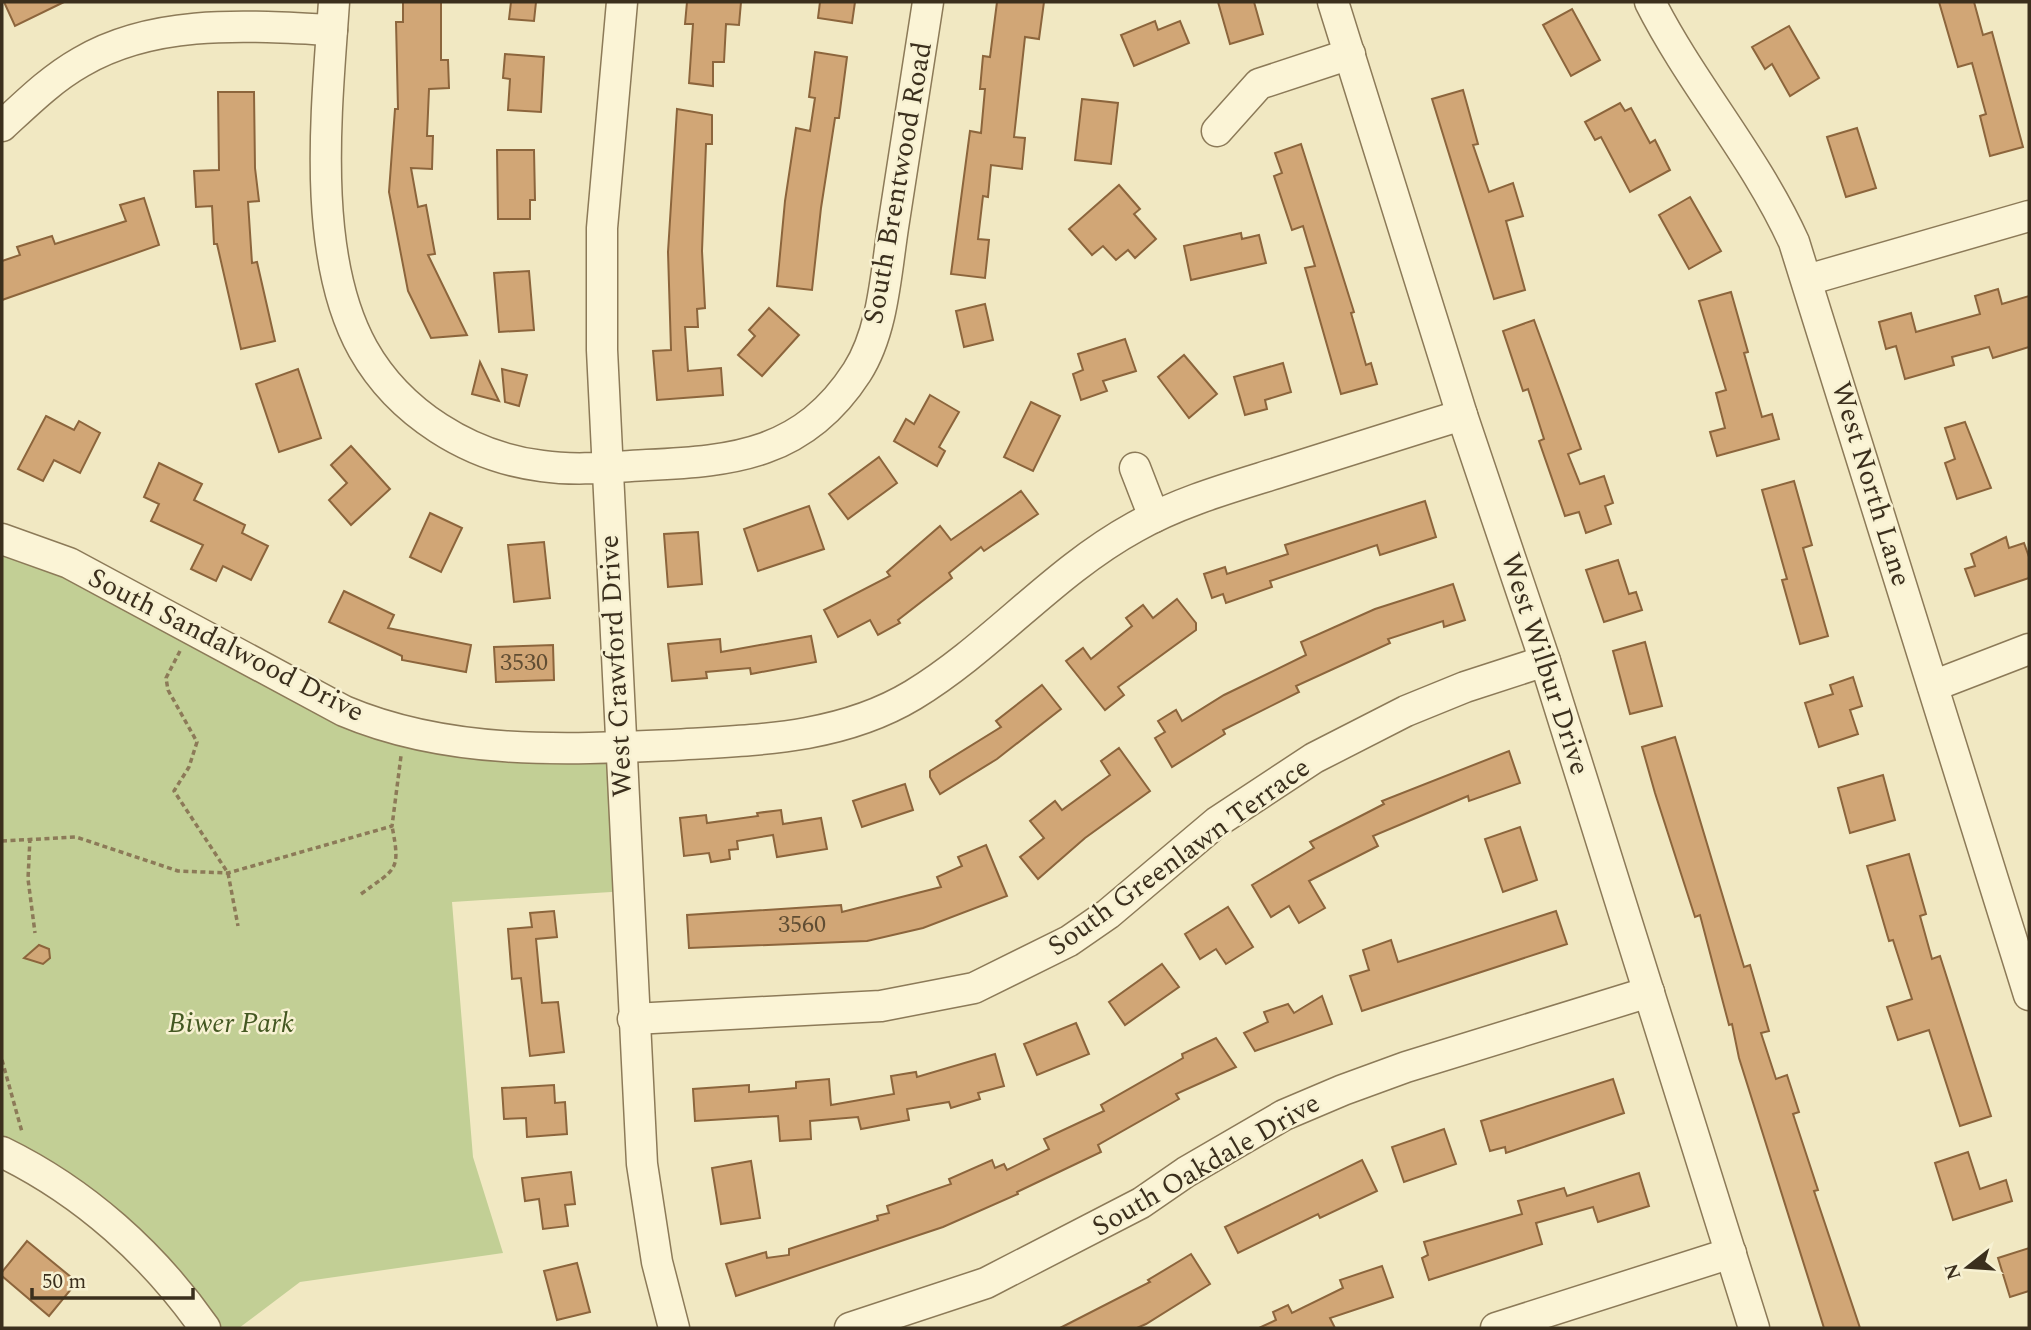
<svg xmlns="http://www.w3.org/2000/svg" width="2031" height="1330" font-family="Spectral,serif">
<style>
.green{fill:#c2cf95}
.building{fill:#d1a676;stroke:#8c653c;stroke-width:2}
.lines{fill:none;stroke-linecap:round;stroke-linejoin:round}
.minor-casing{stroke:#8c7a58;stroke-width:33}
.path{stroke:#8c7a58;stroke-width:3.5;stroke-dasharray:5 3.5;stroke-linecap:butt}
.minor{stroke:#fbf4d6;stroke-width:30}
.labels{text-anchor:middle;dominant-baseline:central;stroke-width:5;stroke-linejoin:round;paint-order:stroke}
.number-label{font-size:24px;fill:#604d33}
.street-label{font-size:28px;fill:#3b2f1d;stroke:#f7f1d2}
.park-label{font-size:28px;font-style:italic;fill:#445822;stroke:#f7f1d2}
</style>
<rect width="100%" height="100%" fill="#f1e8c2"/>
<path class="green" d="M2,540L366,720L620,747L627,891L452,902L473,1157L503,1253L300,1282L239,1328H205L180,1293L2,1152Z"/>
<g class="building">
<path d="M4,2H64L15,26Z"/>
<path d="M403,2H441V60H448L449,88L429,89L427,136H433L432,169L411,168L418,207L426,205L435,254L428,255L467,335L431,338L408,291L389,192L395,109H398L396,22H403Z"/>
<path d="M511,2H536L534,21L509,19Z"/>
<path d="M687,2H741L739,25L726,24L724,62H713V86L689,83L693,24H685Z"/>
<path d="M820,2H855L852,23L818,18Z"/>
<path d="M997,2H1044L1039,39L1025,37L1014,137L1025,138L1022,169L991,165L988,197L983,196L978,239L989,240L985,278L951,274L970,131L981,133L985,89H980L983,56L990,57Z"/>
<path d="M1218,2H1254L1263,34L1230,44Z"/>
<path d="M1939,2H1974L1983,35L1992,32L2023,147L1990,156L1980,116L1986,114L1972,63L1958,67Z"/>
<path d="M1572,9L1600,60L1571,76L1543,25Z"/>
<path d="M1155,21L1158,30L1180,21L1189,43L1134,66L1121,35Z"/>
<path d="M1789,26L1819,78L1790,96L1772,64L1765,69L1752,47Z"/>
<path d="M815,52L847,57L839,118H835L821,208L812,290L777,286L785,201L796,128L810,131L815,98L809,97Z"/>
<path d="M505,54L544,57L541,112L508,110L510,79L503,78Z"/>
<path d="M1463,90L1478,144L1473,145L1489,192L1513,183L1523,216L1506,221L1525,290L1494,299L1432,99Z"/>
<path d="M218,92H254L255,168L259,201L248,202L252,263L257,262L275,341L241,349L217,244H214L212,206L196,207L194,171L219,170Z"/>
<path d="M1082,99L1118,103L1111,164L1075,160Z"/>
<path d="M1620,103L1625,111L1631,108L1650,143L1655,140L1670,170L1630,192L1601,137L1595,140L1585,122Z"/>
<path d="M677,109L712,115V144H706L702,251L705,308L697,309L698,327H685L688,371L721,368L723,395L657,400L653,351L671,350L668,252Z"/>
<path d="M1857,128L1876,188L1846,197L1827,137Z"/>
<path d="M1301,144L1354,312L1351,313L1366,365L1371,363L1377,384L1341,394L1305,268L1315,266L1303,226L1292,230L1274,176L1282,173L1275,153Z"/>
<path d="M497,150H534L535,200H530V219H498Z"/>
<path d="M1119,185L1140,209L1134,214L1156,239L1135,258L1128,250L1116,260L1103,246L1092,255L1069,229Z"/>
<path d="M1690,197L1721,251L1689,269L1659,215Z"/>
<path d="M144,198L159,245L2,300V261L20,255L17,247L52,236L55,244L126,221L120,205Z"/>
<path d="M1241,233L1242,239L1259,235L1266,263L1191,280L1184,246Z"/>
<path d="M529,271L534,330L499,332L494,273Z"/>
<path d="M1998,289L2002,304L2029,296V347L1993,358L1989,347L1952,357L1954,365L1905,379L1896,346L1886,349L1879,322L1911,313L1916,332L1980,314L1975,296Z"/>
<path d="M1731,292L1748,352L1744,353L1762,417L1772,414L1779,439L1717,456L1710,432L1725,428L1716,393L1726,390L1699,301Z"/>
<path d="M985,304L993,340L964,347L956,311Z"/>
<path d="M769,308L799,335L762,376L738,355L755,336L749,330Z"/>
<path d="M1534,320L1581,449L1568,454L1580,484L1604,476L1613,503L1605,506L1611,524L1586,533L1579,512L1565,516L1539,441L1544,439L1528,389L1523,391L1503,331Z"/>
<path d="M1125,339L1136,371L1103,381L1107,391L1081,400L1073,374L1083,370L1078,354Z"/>
<path d="M1184,355L1217,394L1189,418L1158,377Z"/>
<path d="M480,362L499,401L472,394Z"/>
<path d="M1283,363L1291,392L1265,400L1267,409L1245,415L1234,377Z"/>
<path d="M298,369L321,438L279,452L256,384Z"/>
<path d="M502,369L527,375L519,406L505,402Z"/>
<path d="M930,395L959,412L939,447L945,451L937,466L894,441L906,419L914,424Z"/>
<path d="M1031,402L1060,416L1033,471L1004,457Z"/>
<path d="M46,416L74,430L79,421L100,433L80,473L54,460L43,481L18,469Z"/>
<path d="M1965,422L1991,488L1957,499L1945,463L1955,459L1945,428Z"/>
<path d="M351,446L390,489L351,525L329,500L347,483L331,465Z"/>
<path d="M879,457L897,483L848,519L829,494Z"/>
<path d="M159,463L202,484L194,500L245,525L242,533L268,546L251,580L223,566L216,581L191,569L203,545L151,521L159,504L144,497Z"/>
<path d="M1794,481L1812,545L1803,548L1828,636L1800,644L1782,580L1787,579L1762,490Z"/>
<path d="M1021,491L1038,514L984,551L981,547L949,573L952,578L898,620L900,623L878,635L870,620L838,637L824,610L890,576L887,572L940,526L951,540Z"/>
<path d="M1425,501L1436,537L1380,555L1377,545L1270,581L1272,587L1226,603L1223,594L1212,598L1204,574L1225,567L1227,574L1288,554L1285,545Z"/>
<path d="M809,506L824,549L758,571L744,529Z"/>
<path d="M430,513L462,528L441,572L410,557Z"/>
<path d="M698,532L702,584L668,587L664,534Z"/>
<path d="M2006,537L2009,548L2024,543L2029,557V578L1975,596L1965,569L1975,566L1971,554Z"/>
<path d="M544,542L550,598L514,602L508,545Z"/>
<path d="M1618,560L1629,594L1636,592L1642,610L1604,622L1586,570Z"/>
<path d="M1453,584L1465,620L1444,627L1443,621L1388,639L1390,643L1296,686L1299,692L1223,730L1225,734L1172,767L1155,738L1165,732L1158,721L1176,710L1182,721L1224,695L1306,655L1301,642L1375,609Z"/>
<path d="M344,591L394,615L388,628L471,645L466,672L402,660V656L329,622Z"/>
<path d="M1177,599L1196,623V630L1118,687L1124,695L1105,710L1066,661L1083,648L1091,659L1132,626L1126,618L1143,605L1153,618Z"/>
<path d="M811,636L816,662L751,674L750,668L706,672L707,678L672,681L668,644L720,639L721,652Z"/>
<path d="M1645,642L1662,706L1630,714L1613,651Z"/>
<path d="M553,645L554,680L496,682L494,647Z"/>
<path d="M1853,677L1862,706L1850,710L1858,734L1819,747L1805,703L1833,694L1830,685Z"/>
<path d="M1042,685L1061,709L997,759L940,794L930,777V771L1001,727L996,721Z"/>
<path d="M1675,737L1744,967L1750,965L1769,1031L1761,1033L1776,1079L1787,1075L1799,1112L1793,1114L1818,1190L1814,1191L1860,1328H1824L1739,1058L1732,1024L1729,1025L1700,915L1695,917L1655,793L1642,747Z"/>
<path d="M1119,748L1150,791L1085,838L1038,879L1020,857L1044,838L1030,821L1055,801L1062,810L1110,775L1101,761Z"/>
<path d="M1509,751L1520,783L1469,801L1468,796L1373,836L1378,846L1309,881L1325,908L1299,923L1289,906L1271,917L1252,885L1314,848L1310,842L1384,804L1382,801Z"/>
<path d="M1883,775L1895,820L1850,833L1838,788Z"/>
<path d="M905,784L913,810L862,827L853,801Z"/>
<path d="M781,810L783,824L821,818L827,849L777,857L773,835L737,841L738,849L729,850L730,859L711,862L709,853L684,856L680,818L706,815L707,823L758,816L757,813Z"/>
<path d="M1520,827L1537,880L1503,892L1485,839Z"/>
<path d="M986,845L1007,896L923,928L867,941L689,948L687,915L841,905L842,912L941,887L937,877L962,866L958,857Z"/>
<path d="M1909,854L1926,914L1920,916L1932,959L1940,956L1991,1116L1960,1126L1929,1030L1898,1040L1887,1007L1912,999L1893,940L1889,941L1867,866Z"/>
<path d="M1228,907L1253,947L1226,964L1216,949L1200,959L1185,934Z"/>
<path d="M554,911L557,937L536,939L542,1003L558,1002L564,1052L530,1056L521,978L512,979L508,929L532,927L530,913Z"/>
<path d="M1556,911L1567,944L1362,1011L1350,976L1369,970L1363,950L1391,940L1398,962Z"/>
<path d="M39,945L49,949L50,958L43,964L24,958Z"/>
<path d="M1162,964L1179,987L1125,1025L1109,1002Z"/>
<path d="M1322,996L1332,1024L1255,1051L1244,1033L1268,1022L1264,1012L1288,1004L1294,1013Z"/>
<path d="M1076,1023L1089,1054L1037,1075L1024,1044Z"/>
<path d="M1216,1038L1236,1067L1176,1094L1179,1099L1098,1145L1101,1152L1017,1192L1018,1194L943,1227L736,1296L726,1264L766,1252L767,1258L789,1255V1249L878,1220L877,1216L889,1213L887,1206L951,1184L949,1179L992,1160L995,1168L1004,1164L1007,1170L1049,1149L1044,1139L1104,1111L1101,1105L1183,1058L1182,1054Z"/>
<path d="M995,1054L1004,1086L978,1093L980,1099L951,1108L949,1102L907,1109L909,1120L861,1129L858,1117L810,1121L811,1139L780,1141L778,1116L695,1121L693,1089L749,1085V1092L796,1088V1082L829,1079L831,1105L894,1094L891,1076L916,1072L917,1077Z"/>
<path d="M1613,1079L1624,1113L1506,1153L1505,1147L1490,1151L1481,1121Z"/>
<path d="M554,1085L555,1103L565,1102L567,1134L527,1137L526,1118L504,1119L502,1088Z"/>
<path d="M1444,1129L1456,1164L1404,1182L1392,1147Z"/>
<path d="M1968,1152L1980,1189L2006,1180L2012,1201L1953,1220L1935,1163Z"/>
<path d="M1362,1160L1377,1191L1320,1218L1318,1214L1238,1253L1225,1227Z"/>
<path d="M751,1161L760,1218L721,1224L712,1168Z"/>
<path d="M571,1172L575,1204L565,1205L568,1226L543,1229L539,1199L525,1201L522,1178Z"/>
<path d="M1639,1173L1649,1206L1598,1222L1593,1207L1536,1223L1542,1244L1429,1280L1422,1258L1428,1255L1424,1242L1522,1214L1518,1201L1564,1188L1567,1196Z"/>
<path d="M27,1241L77,1282L49,1316L2,1276V1272Z"/>
<path d="M2029,1248V1291L2010,1297L1998,1258Z"/>
<path d="M1191,1254L1210,1284L1146,1324L1137,1328H1060L1150,1282L1148,1280Z"/>
<path d="M577,1263L590,1312L557,1320L544,1271Z"/>
<path d="M1382,1266L1393,1297L1330,1318L1335,1328H1259L1276,1320L1273,1312L1288,1305L1292,1313L1343,1288L1340,1280Z"/>
</g>
<g class="lines">
<defs>
<g id="minor">
<path d="M334,2C327,106 310,254 363,349C399,413 469,457 542,466C577,471 612,467 647,465C735,461 804,454 857,372C884,330 886,270 894,221C905,148 917,75 928,2"/>
<path d="M622,2L602,228V350L642,1164L657,1262L674,1328"/>
<path d="M1333,2L1462,415L1545,661L1754,1328"/>
<path d="M1650,2C1692,85 1755,156 1794,242L2029,995"/>
<path d="M2,126C27,103 51,79 81,62C156,18 249,26 332,30"/>
<path d="M1217,131L1259,84L1350,54"/>
<path d="M1807,280L2029,216"/>
<path d="M1135,468L1154,517"/>
<path d="M2,539L69,563L344,711C448,755 563,750 673,745C756,740 840,739 913,695C992,647 1053,572 1135,527C1179,502 1229,488 1277,473C1338,454 1400,434 1462,415"/>
<path d="M1933,686L2029,649"/>
<path d="M633,1019L881,1006L974,988L1069,941L1108,914L1217,822L1314,758L1406,711L1465,687L1545,661"/>
<path d="M2,1152C84,1192 153,1254 205,1328"/>
<path d="M850,1328L986,1283L1141,1203L1186,1172L1284,1115L1343,1090L1406,1067L1649,992"/>
<path d="M1496,1328L1731,1253"/>
</g>
</defs>
<use href="#minor" class="minor-casing"/>
<g class="path">
<path d="M180,651L166,678L168,690L197,742L189,767L174,791L228,873L238,926"/>
<path d="M30,838L28,879L35,933"/>
<path d="M2,841L76,837L178,871L228,873L392,826L401,756"/>
<path d="M361,894C396,868 401,872 392,826"/>
<path d="M2,1060L22,1132"/>
</g>
<use href="#minor" class="minor"/>
</g>
<g class="labels">
<g class="number-label">
<text x="524" y="663">3530</text>
<text x="802" y="925">3560</text>
</g>
<g class="street-label">
<text transform="translate(898 183) rotate(-80)">South Brentwood Road</text>
<text transform="translate(1871 484) rotate(73)">West North Lane</text>
<text transform="translate(226 645) rotate(27)">South Sandalwood Drive</text>
<text transform="translate(1545 664) rotate(72)">West Wilbur Drive</text>
<text transform="translate(616 666) rotate(-93)">West Crawford Drive</text>
<text transform="translate(1179 857) rotate(-36)">South Greenlawn Terrace</text>
<text transform="translate(1206 1165) rotate(-30)">South Oakdale Drive</text>
</g>
<g class="park-label">
<text x="231" y="1023">Biwer Park</text>
</g>
</g>
<rect width="2031" height="1330" fill="none" stroke="#3b2f1d" stroke-width="7"/>
<g transform="translate(1968 1267) rotate(253)" stroke="#f7f1d2" stroke-width="5" paint-order="stroke">
<path d="M0-5L12 26L0 18L-12 26Z" fill="#3b2f1d"/>
<text y="-10" font-size="19" font-weight="bold" text-anchor="middle" fill="#3b2f1d">N</text>
</g>
<path d="M32 1288v10h161v-10" fill="none" stroke="#3b2f1d" stroke-width="3.5"/>
<text x="42" y="1288" font-size="21" fill="#3b2f1d" stroke="#f7f1d2" stroke-width="5" paint-order="stroke">50 m</text>
</svg>
